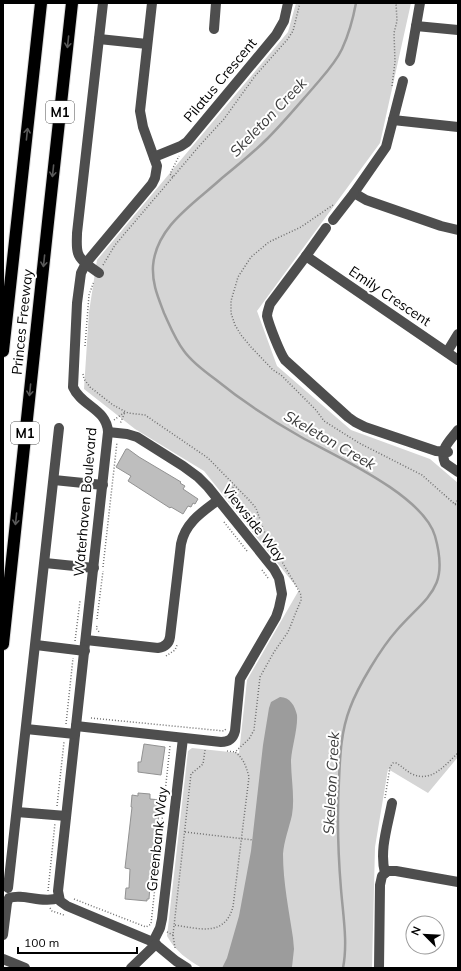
<svg xmlns="http://www.w3.org/2000/svg" width="461" height="971" font-family="Mulish,sans-serif">
<style>
.green{fill:#d5d5d5}
.water{fill:#9c9c9c}
.lines{fill:none;stroke-linecap:round;stroke-linejoin:round}
.stream{stroke:#9c9c9c;stroke-width:2.5}
.building{fill:#bebebe;stroke:#929292}
.highway-casing{stroke:#dbdbdb;stroke-width:14}
.path{stroke:#707070;stroke-width:1.5;stroke-dasharray:1 2;stroke-linecap:butt}
.minor{stroke:#4e4e4e;stroke-width:10}
.highway{stroke:#000;stroke-width:12}
.oneway{stroke:#595959}
.labels{text-anchor:middle;dominant-baseline:central;stroke-width:4;stroke-linejoin:round;paint-order:stroke}
.shield{fill:#fff;stroke:#4c4c4c;stroke-width:1}
.shield-label{font-size:13px;font-weight:bold;fill:#000}
.street-label{font-size:14px;fill:#000;stroke:#fff}
.water-label{font-size:15px;font-style:italic;fill:#3d3d3d;stroke:#fff}
</style>
<rect width="100%" height="100%" fill="#fff"/>
<path class="green" d="M296,3H411L380,143L257,311L277,366L351,430L430,459L458,483V757L428,793L388,769L375,847L372,968H202C188,960 175,951 167,936L188,751L192,748L239,753L247,680L299,590L204,471L135,429L84,389L89,312L97,260L288,32Z"/>
<path class="water" d="M280,697C290,697 295,706 297,715C298,728 292,747 291,760C291,779 295,797 292,815C289,828 284,841 283,854C283,882 289,911 293,938L294,949L292,967L222,968L227,958L239,916L251,851L263,745L269,708L271,702Z"/>
<g class="lines">
<path class="stream" d="M343,968C348,943 343,915 341,889C338,853 337,816 339,780C340,756 341,731 350,708C358,686 381,648 397,630C427,596 450,589 435,536C423,495 337,457 301,437C271,420 242,401 215,379C204,371 192,362 184,351C175,339 170,326 164,313C158,297 152,284 153,266C156,226 195,203 222,178C238,165 254,152 268,138C284,122 298,105 313,88C323,76 335,64 342,49C349,34 353,19 356,3"/>
</g>
<g class="building">
<path d="M126,449H128L139,457L181,482L180,483L185,486L183,489L198,499L195,504L193,503L191,507L188,506L183,514L171,507L170,508L128,481L131,476L116,467Z"/>
<path d="M144,744L165,747L161,775L138,772V762H141Z"/>
<path d="M138,793L150,794V799L161,800L153,857H154L152,885H150L149,899H147V901L125,899L126,888H129L130,869L125,868L132,807H131L132,795L138,796Z"/>
</g>
<g class="lines">
<defs>
<g id="highway">
<path d="M3,351L41,3"/>
<path d="M3,644L48,222L72,3"/>
</g>
</defs>
<use href="#highway" class="highway-casing"/>
<g class="path">
<path d="M392,86L395,62L394,33L397,21L396,3"/>
<path d="M173,177L170,174L179,156"/>
<path d="M333,205L301,227L269,242L251,257L238,277L231,301V313L235,325L241,335L251,347L273,370L281,375L316,410L324,421L359,443L422,475L458,507"/>
<path d="M103,265L115,245L201,144L224,119L255,76L287,40L293,31L300,3"/>
<path d="M85,346L89,295L94,281"/>
<path d="M83,374L84,379L90,387L113,405L128,413L145,415L208,458L249,500L256,508L264,531L295,584L301,595V600L288,632L274,652L260,677L254,730L249,739L235,752C244,759 246,766 249,777L233,907C224,938 198,928 174,925"/>
<path d="M114,420L125,412L120,424"/>
<path d="M229,499L231,490L234,486"/>
<path d="M455,504L458,500"/>
<path d="M224,522L247,551"/>
<path d="M103,567L117,442"/>
<path d="M262,570L268,578"/>
<path d="M97,619L103,571"/>
<path d="M97,626L96,628L100,633"/>
<path d="M75,641L80,601"/>
<path d="M166,656L175,650L177,645"/>
<path d="M91,718L224,731L226,729"/>
<path d="M66,724L73,658"/>
<path d="M227,751L235,752"/>
<path d="M385,798L390,767L393,763H396C402,766 406,771 412,774C432,783 445,765 458,753"/>
<path d="M57,806L64,742"/>
<path d="M185,832L253,840"/>
<path d="M48,891L55,823"/>
<path d="M74,899L146,927L151,924L170,746"/>
<path d="M50,908L52,911L64,915"/>
<path d="M167,932L173,935"/>
<path d="M175,948L173,935L191,774L203,764L205,750"/>
</g>
<g class="minor">
<path d="M152,3L140,111L143,127L157,166L155,178L152,184L86,263L81,273L77,303L73,387C81,406 107,409 108,432L58,891L60,901L67,906L153,942L176,961L187,968"/>
<path d="M416,26L458,30"/>
<path d="M214,29L216,3"/>
<path d="M99,39L147,44"/>
<path d="M410,61L420,3"/>
<path d="M393,120L403,81"/>
<path d="M458,127L393,120L386,147L354,193L366,200L441,226L458,230"/>
<path d="M154,157L181,146L187,142L276,35L284,21L288,3"/>
<path d="M333,220L354,193"/>
<path d="M306,256L326,228"/>
<path d="M99,273C92,268 80,261 78,253C76,247 77,239 77,233L103,3"/>
<path d="M447,352L458,334"/>
<path d="M458,430C450,441 439,449 445,463L458,472"/>
<path d="M448,452L436,451L365,427L355,422L348,417L285,360C280,353 269,325 267,316C267,312 269,308 270,304L306,256L458,360"/>
<path d="M54,480L103,485"/>
<path d="M45,563L94,568"/>
<path d="M86,640L158,648C164,647 169,644 170,637L181,544C185,523 202,512 218,500"/>
<path d="M36,645L85,651"/>
<path d="M76,726L221,742C229,742 233,739 235,731L240,679L276,617L279,608L282,594L279,578L274,569L208,487L198,477L183,466L137,437L127,434L108,432"/>
<path d="M26,729L75,734"/>
<path d="M17,812L66,816"/>
<path d="M385,873L388,871H396L458,882"/>
<path d="M8,888L59,428"/>
<path d="M3,935L7,903L9,898C24,893 42,904 59,898"/>
<path d="M153,942L160,928L162,919L183,738"/>
<path d="M3,959L25,968"/>
<path d="M131,968L156,944"/>
<path d="M379,968L380,885L382,876L385,873C379,850 388,825 392,803"/>
</g>
<use href="#highway" class="highway"/>
</g>
<defs><path id="oneway-shaft" d="M-6 0H5M1.5-3L5.5 0L1.5 3" fill="none" stroke-width="1.6" stroke-linecap="round" stroke-linejoin="round"/></defs>
<g class="oneway">
<use href="#oneway-shaft" transform="translate(68 42) rotate(96)"/>
<use href="#oneway-shaft" transform="translate(27 134) rotate(-84)"/>
<use href="#oneway-shaft" transform="translate(53 171) rotate(96)"/>
<use href="#oneway-shaft" transform="translate(44 261) rotate(96)"/>
<use href="#oneway-shaft" transform="translate(30 390) rotate(96)"/>
<use href="#oneway-shaft" transform="translate(16 519) rotate(96)"/>
</g>
<g class="labels">
<g class="shield">
<rect x="46" y="101" width="28" height="22" rx="3"/>
<rect x="11" y="422" width="28" height="22" rx="3"/>
</g>
<g class="shield-label">
<text x="60" y="112">M1</text>
<text x="25" y="433">M1</text>
</g>
<g class="street-label">
<text transform="translate(220 80) rotate(-50)">Pilatus Crescent</text>
<text transform="translate(390 296) rotate(34)">Emily Crescent</text>
<text transform="translate(22 322) rotate(-84)">Princes Freeway</text>
<text transform="translate(85 502) rotate(-85)">Waterhaven Boulevard</text>
<text transform="translate(254 523) rotate(52)">Viewside Way</text>
<text transform="translate(157 839) rotate(-84)">Greenbank Way</text>
</g>
<g class="water-label">
<text transform="translate(268 117) rotate(-46)">Skeleton Creek</text>
<text transform="translate(330 440) rotate(30)">Skeleton Creek</text>
<text transform="translate(331 783) rotate(-87)">Skeleton Creek</text>
</g>
</g>
<rect width="461" height="971" fill="none" stroke="#000000" stroke-width="8"/>
<g transform="translate(425 935) rotate(294)"><circle r="19" fill="#ffffff" stroke="#999999"/>
<path d="M0-3L7 15L0 10L-7 15Z" fill="#000000"/>
<text y="-6" font-size="11" font-weight="bold" text-anchor="middle" fill="#000000">N</text>
</g>
<path d="M18 947v6h119v-6" fill="none" stroke="#000000" stroke-width="2"/>
<text x="24" y="947" font-size="12" fill="#000000" stroke="#ffffff" stroke-width="3" paint-order="stroke">100 m</text>
</svg>
